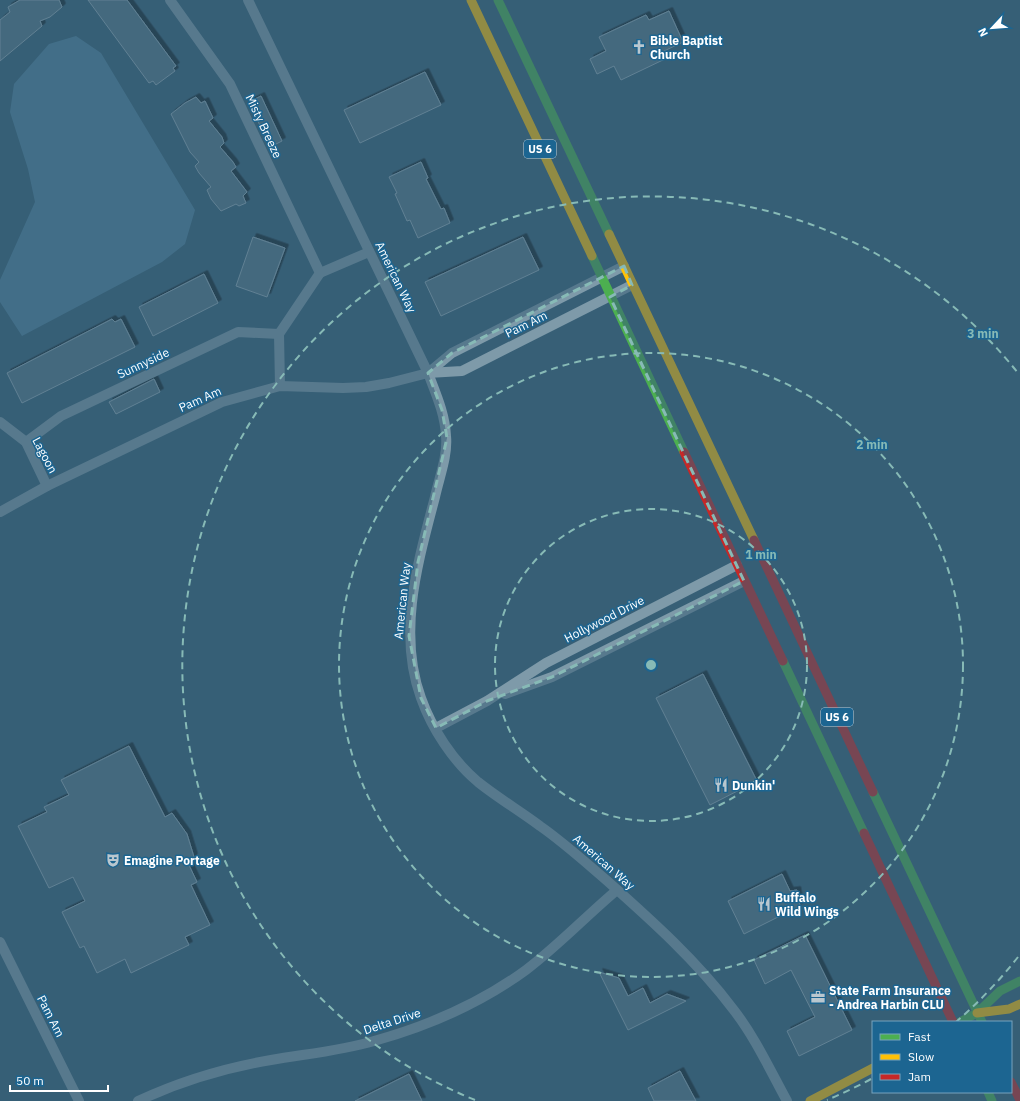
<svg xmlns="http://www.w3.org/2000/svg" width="1020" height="1101" font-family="'IBM Plex Sans',sans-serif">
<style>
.water{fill:#50829e}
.building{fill:#557587;stroke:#93aab7;filter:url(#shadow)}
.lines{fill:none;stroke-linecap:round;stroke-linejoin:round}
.street{stroke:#7e9aa9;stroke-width:10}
.fast{stroke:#4caf50;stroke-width:9}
.slow{stroke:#ffc107;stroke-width:9}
.jam{stroke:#c62828;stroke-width:9}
.marked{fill:none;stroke:#87bab6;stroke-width:3;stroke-dasharray:8 5;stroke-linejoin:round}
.ring{fill:none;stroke:#87bab6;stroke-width:2;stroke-dasharray:7 5}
.labels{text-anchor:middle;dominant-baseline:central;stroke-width:3;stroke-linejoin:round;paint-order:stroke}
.shield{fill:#1c6591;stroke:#bbd1de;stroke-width:1}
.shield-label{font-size:11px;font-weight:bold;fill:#fff}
.poi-label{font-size:12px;font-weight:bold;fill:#fff;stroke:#1c6591;text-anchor:start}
.street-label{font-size:12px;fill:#fff;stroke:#1c6591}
.centre{fill:#87bab6;stroke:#1c6591;stroke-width:2}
.ring-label{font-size:12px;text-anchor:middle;font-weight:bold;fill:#87bab6;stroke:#1c6591;stroke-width:3;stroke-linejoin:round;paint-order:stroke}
</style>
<defs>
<filter id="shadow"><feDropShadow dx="3.5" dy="-3.5" stdDeviation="0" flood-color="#0009"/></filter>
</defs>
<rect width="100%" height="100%" fill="#375f76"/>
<path class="water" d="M76,36L101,53L195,210L185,244L162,262L22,336L0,302V280L35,202L28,169L10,112L14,84L49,44Z"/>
<g class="building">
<path d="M20,0H59L62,7L50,17L40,21L42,26L0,61V20L10,12L8,7Z"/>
<path d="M88,0H127L176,66L173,68L175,71L156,85L153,81L149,83Z"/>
<path d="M669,11L683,42L662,52L665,59L621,80L614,66L597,74L590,59L606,51L599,37L646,15L649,20Z"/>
<path d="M425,72L441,105L360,143L344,110Z"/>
<path d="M261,96L282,141L270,147L249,102Z"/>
<path d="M196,97L201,103L205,101L213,118L209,121L222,137L224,143L220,147L233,162L236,167L231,171L247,192L243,196L246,203L239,206L236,204L221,211L211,199L207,190L211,187L199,173L195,166L199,162L190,152L171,114L185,103Z"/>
<path d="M421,162L428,178L426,179L441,209L444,208L450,223L418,238L410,220L407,221L395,194L397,193L389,177Z"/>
<path d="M253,237L285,248L267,297L236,286Z"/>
<path d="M523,237L539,270L441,316L425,282Z"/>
<path d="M204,274L218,303L153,336L139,307Z"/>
<path d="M112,319L115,322L121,319L135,347L22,403L7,373Z"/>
<path d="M154,379L160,392L116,414L109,402Z"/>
<path d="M703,674L757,781L710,805L656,698Z"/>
<path d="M129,746L165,817L172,813L187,834L194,857L188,863L197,882L191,885L210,925L185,937L189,945L131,973L125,959L97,973L84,946L80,948L62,912L85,901L73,877L49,888L18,826L47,812L44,807L69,795L61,780Z"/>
<path d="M782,874L790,891L797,890L800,906L744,934L728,901Z"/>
<path d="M805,935L852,1030L799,1056L787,1031L815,1017L791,970L765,984L754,960Z"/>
<path d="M599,972L619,978L628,996L643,988L650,1003L667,994L686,1001L628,1030Z"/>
<path d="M680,1071L696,1101H654L648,1088Z"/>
<path d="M409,1074L422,1101H355Z"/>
</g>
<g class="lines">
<g class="street">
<path d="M170,0L230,84L320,273"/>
<path d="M248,0L428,373C436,394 445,414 446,436C448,456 439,478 435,497C418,562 397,632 421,698C432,729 453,761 478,782C498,798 520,811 540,826C563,842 584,861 605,879C651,920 696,960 733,1009C755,1037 770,1070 787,1101"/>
<path d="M428,373L452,353L624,266"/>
<path d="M280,386L279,334L320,273L369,252"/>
<path d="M0,422L26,442L47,486"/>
<path d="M26,442L61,416L238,332L279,334"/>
<path d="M0,512L47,486L222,402L280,386L343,388L366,387L389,383L428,373L462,371L632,285"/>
<path d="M505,694L552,677L744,581"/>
<path d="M436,728L487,701L546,663L737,565"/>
<path d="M0,942L79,1101"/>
<path d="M138,1101C181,1081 224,1068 271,1060C305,1054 340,1051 374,1041C428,1026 481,1003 526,970C559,945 586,916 617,890"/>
</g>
<g class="fast">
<path d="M498,0L609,234"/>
<path d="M592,256L684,452"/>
<path d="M783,661L864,833"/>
<path d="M873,792L982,1022"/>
<path d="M960,1022L977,1013L1000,991L1020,981"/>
<path d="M988,1092L992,1101"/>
</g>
<g class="slow">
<path d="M471,0L592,256"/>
<path d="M609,234L754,540"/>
<path d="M977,1013L1009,1009L1020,1004"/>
<path d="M810,1101L873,1068"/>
</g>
<g class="jam">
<path d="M684,452L783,661"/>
<path d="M754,540L873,792"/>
<path d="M864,833L953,1022"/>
<path d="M1011,1082L1020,1100"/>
</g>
</g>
<path d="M0 0H1020V1101H0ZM624,266L632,285L610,297L744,581L552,677L487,701L436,728L421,698L409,636L418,562L447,438L442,410L428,373L452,353Z" fill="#375f76" fill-opacity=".55" fill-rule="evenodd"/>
<path class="marked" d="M624,266L632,285L610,297L744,581L552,677L487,701L436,728L421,698L409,636L418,562L447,438L442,410L428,373L452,353Z"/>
<g class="ring">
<circle cx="651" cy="665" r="156"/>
<circle cx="651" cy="665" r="312"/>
<path d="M1018 957A469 469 0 0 1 956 1022M871 1079A469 469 0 0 1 827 1100M475 1100A469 469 0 1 1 1018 373"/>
</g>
<defs>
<symbol id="church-bare" viewBox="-9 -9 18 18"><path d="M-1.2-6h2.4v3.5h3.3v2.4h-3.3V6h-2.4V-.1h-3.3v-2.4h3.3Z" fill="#b9c7cf" stroke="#1c6591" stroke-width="2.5" paint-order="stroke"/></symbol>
<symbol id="restaurant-bare" viewBox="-9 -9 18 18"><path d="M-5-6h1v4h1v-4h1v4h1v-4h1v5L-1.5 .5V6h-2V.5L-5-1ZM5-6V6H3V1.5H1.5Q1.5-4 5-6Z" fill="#b9c7cf" stroke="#1c6591" stroke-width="2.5" paint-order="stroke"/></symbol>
<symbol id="theatre-bare" viewBox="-9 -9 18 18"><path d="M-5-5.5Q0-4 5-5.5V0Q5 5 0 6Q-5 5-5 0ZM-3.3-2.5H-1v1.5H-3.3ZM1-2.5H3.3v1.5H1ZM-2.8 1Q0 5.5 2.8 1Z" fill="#b9c7cf" stroke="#1c6591" stroke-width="2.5" paint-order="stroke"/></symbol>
<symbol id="office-bare" viewBox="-9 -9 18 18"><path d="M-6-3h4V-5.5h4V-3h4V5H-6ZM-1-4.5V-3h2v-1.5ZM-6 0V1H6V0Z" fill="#b9c7cf" stroke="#1c6591" stroke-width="2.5" paint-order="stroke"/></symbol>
</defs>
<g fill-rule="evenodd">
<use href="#church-bare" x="629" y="37" width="20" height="20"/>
<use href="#restaurant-bare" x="711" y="775" width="20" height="20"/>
<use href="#theatre-bare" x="103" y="850" width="20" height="20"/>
<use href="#restaurant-bare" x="754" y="894" width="20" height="20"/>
<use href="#office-bare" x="808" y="987" width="20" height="20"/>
</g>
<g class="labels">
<g class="shield">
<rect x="524" y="140" width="32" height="18" rx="3"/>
<rect x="821" y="708" width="32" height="18" rx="3"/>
</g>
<g class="shield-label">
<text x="540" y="149">US 6</text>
<text x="837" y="717">US 6</text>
</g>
<g class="poi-label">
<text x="650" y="40">Bible Baptist<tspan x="650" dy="14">Church</tspan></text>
<text x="732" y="785">Dunkin'</text>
<text x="124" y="860">Emagine Portage</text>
<text x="775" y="897">Buffalo<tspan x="775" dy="14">Wild Wings</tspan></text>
<text x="829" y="990">State Farm Insurance<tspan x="829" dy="14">- Andrea Harbin CLU</tspan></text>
</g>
<g class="street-label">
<text transform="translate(264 126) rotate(65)">Misty Breeze</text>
<text transform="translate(396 277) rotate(64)">American Way</text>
<text transform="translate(526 324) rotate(-26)">Pam Am</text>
<text transform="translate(143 363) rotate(-25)">Sunnyside</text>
<text transform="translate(200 399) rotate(-24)">Pam Am</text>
<text transform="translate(45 455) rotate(62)">Lagoon</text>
<text transform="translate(402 601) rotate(-84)">American Way</text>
<text transform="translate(604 619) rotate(-27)">Hollywood Drive</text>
<text transform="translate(604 862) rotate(41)">American Way</text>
<text transform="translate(51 1016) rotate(63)">Pam Am</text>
<text transform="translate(392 1021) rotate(-18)">Delta Drive</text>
</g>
</g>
<circle cx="651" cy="665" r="6" class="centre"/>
<g class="ring-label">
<text x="983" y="338">3 min</text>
<text x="872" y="449">2 min</text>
<text x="761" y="559">1 min</text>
</g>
<rect x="872" y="1021" width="140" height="72" fill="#1c6591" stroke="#77a3bd"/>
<rect x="880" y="1034" width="20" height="6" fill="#4caf50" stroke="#77a3bd"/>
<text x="908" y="1041" font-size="12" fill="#ffffff">Fast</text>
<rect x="880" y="1054" width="20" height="6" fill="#ffc107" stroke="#77a3bd"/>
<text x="908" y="1061" font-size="12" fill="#ffffff">Slow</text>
<rect x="880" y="1074" width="20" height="6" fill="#c62828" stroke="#77a3bd"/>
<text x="908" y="1081" font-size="12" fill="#ffffff">Jam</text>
<g transform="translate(992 28) rotate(244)" stroke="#1c6591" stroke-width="3" paint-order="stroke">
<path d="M0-3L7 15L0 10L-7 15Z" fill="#ffffff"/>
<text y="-6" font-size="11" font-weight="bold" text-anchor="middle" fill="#ffffff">N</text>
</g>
<path d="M10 1085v6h98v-6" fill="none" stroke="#ffffff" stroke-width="2"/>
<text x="16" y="1085" font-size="12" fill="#ffffff" stroke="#1c6591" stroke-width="3" paint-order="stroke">50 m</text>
</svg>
